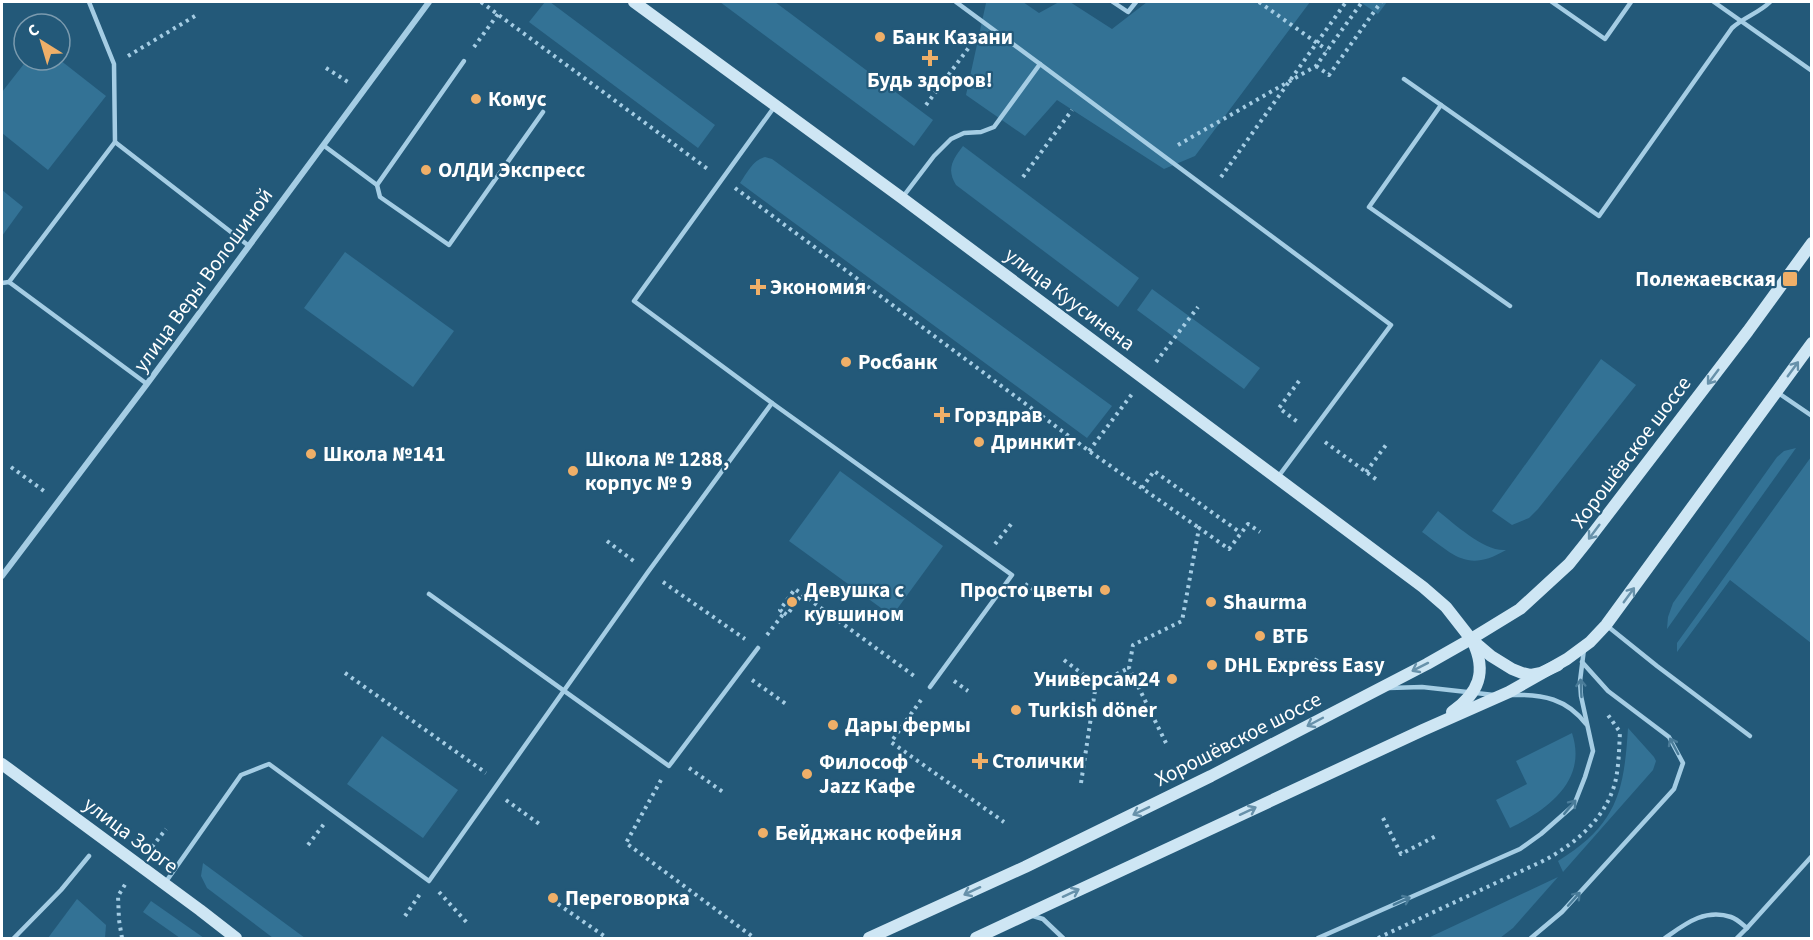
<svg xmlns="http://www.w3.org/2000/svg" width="1813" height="940" font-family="'Source Sans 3',sans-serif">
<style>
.green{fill:#337295}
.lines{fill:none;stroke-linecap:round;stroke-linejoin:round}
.path{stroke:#a5cde4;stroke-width:4;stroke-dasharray:3 4.5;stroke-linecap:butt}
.lane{stroke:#a5cde4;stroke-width:4.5}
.street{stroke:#a5cde4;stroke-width:6}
.secondary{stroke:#cee6f4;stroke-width:12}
.oneway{stroke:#6791aa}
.oneway2{stroke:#4a7c99}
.poi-dot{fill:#efaf68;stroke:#235979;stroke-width:2}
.labels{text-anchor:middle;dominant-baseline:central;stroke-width:4.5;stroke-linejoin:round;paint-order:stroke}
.poi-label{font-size:21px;font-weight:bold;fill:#fff;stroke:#235979;text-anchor:start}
.street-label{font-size:21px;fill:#fff;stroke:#235979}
</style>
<rect width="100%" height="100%" fill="#235979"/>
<g class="green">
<path d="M545,2H550L715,125L698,148L529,22Z"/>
<path d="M720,2H775L933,120L914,146Z"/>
<path d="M985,2H1023L1039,13L1059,2H1070L1112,29L1147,2H1310L1195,156L1164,169L1057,100L1025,136L966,95L986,3Z"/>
<path d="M1360,2H1387L1378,14Z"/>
<path d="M27,60H60L106,96L48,170L2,133V92Z"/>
<path d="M963,146L1139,278L1118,307L956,185C946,169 953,159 963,146Z"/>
<path d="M765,157L772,159L1112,406L1087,438L740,183C747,173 753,160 765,157Z"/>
<path d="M2,190L23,207L2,236Z"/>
<path d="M345,252L454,331L413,387L304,308Z"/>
<path d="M1152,289L1260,368L1244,389L1137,310Z"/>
<path d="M1601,359L1636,385L1538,509L1529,518L1512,525L1492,511Z"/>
<path d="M1796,448L1667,629L1668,617L1673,603L1777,457L1784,451Z"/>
<path d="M1811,457V643L1730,580L1677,652V643Z"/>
<path d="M840,471L943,546L892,616L789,541Z"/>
<path d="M1438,511C1455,524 1484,552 1506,550C1467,573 1454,555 1422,532Z"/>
<path d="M1628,728L1654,757L1656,761L1653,770L1563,872L1558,861C1616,825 1624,794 1628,728Z"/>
<path d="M1572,733C1588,781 1547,810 1510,828L1496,800L1527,784L1516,761Z"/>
<path d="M382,736L458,790L423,838L347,784Z"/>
<path d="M203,863L305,938H273L207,888L201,876Z"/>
<path d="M1558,877L1513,928L1500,938H1428Z"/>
<path d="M77,899L106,925L105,938H48Z"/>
<path d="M151,901L204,938H180L143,912Z"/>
</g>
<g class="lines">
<g class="path">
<path d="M481,2L709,170"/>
<path d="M1259,2L1327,50"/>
<path d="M474,47L498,14"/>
<path d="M128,56L195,16"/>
<path d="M1316,66L1329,75L1381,2"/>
<path d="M326,68L348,82"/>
<path d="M926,105L976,38"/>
<path d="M1178,145L1316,66L1362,2"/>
<path d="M1023,177L1072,110"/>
<path d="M1221,177L1346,2"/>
<path d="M735,188L1089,451L1199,528"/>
<path d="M1156,362L1198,307"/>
<path d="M1299,381L1279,408L1299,423"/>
<path d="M1325,442L1377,480"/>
<path d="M1089,451L1132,394"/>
<path d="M11,467L44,491"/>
<path d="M1366,472L1386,445"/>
<path d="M1142,488L1154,471L1241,533"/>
<path d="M607,541L635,562"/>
<path d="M995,544L1012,523"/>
<path d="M663,582L745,639"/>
<path d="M1025,584L1039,593"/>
<path d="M784,613L787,615L802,594"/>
<path d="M767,635L784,613L780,610L795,589L917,678"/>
<path d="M1064,660L1096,684"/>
<path d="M1300,664L1311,670L1317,658"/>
<path d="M345,673L486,773"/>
<path d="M752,680L786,704"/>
<path d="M954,681L968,691"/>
<path d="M1096,684L1129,668"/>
<path d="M921,700L891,742L1004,822"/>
<path d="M1166,743L1129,668L1133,645L1182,621L1199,528L1229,549L1248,524L1260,532"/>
<path d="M689,768L723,792"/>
<path d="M661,780L626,843L753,937"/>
<path d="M1081,783L1096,684"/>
<path d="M506,800L542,826"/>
<path d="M1383,818L1401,854L1436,836"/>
<path d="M308,845L324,824"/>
<path d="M152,847L166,829"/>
<path d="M439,892L469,925"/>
<path d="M558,904L607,938"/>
<path d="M405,916L420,894"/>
<path d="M122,938L119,920L118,896L126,883"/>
<path d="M1378,938L1545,860C1576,843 1605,819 1615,783C1619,766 1619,749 1620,732L1608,715"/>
</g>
<g class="lane">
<path d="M89,2L114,64L115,142L249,246"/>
<path d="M956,2L1040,64"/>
<path d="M1113,2L1128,12L1136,2"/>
<path d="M1552,2L1605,39L1631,2"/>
<path d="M1714,2L1812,71"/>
<path d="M1404,79L1599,216L1732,28C1744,17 1759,13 1770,2"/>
<path d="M1441,105L1369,207L1510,306"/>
<path d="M323,145L377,185L464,61"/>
<path d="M377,185L380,197L449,245L543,112"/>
<path d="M902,198L934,156L951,139L964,133L981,132L994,127L1040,64L1391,325L1278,477"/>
<path d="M9,282L115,142"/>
<path d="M2,283L9,282L147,384"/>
<path d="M1777,392L1812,416"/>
<path d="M772,403L1012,575L930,687"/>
<path d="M429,594L669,766L758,648"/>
<path d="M1606,625L1657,666L1750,736"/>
<path d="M1389,688L1422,687L1494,695"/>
<path d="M1512,695C1543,694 1567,699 1586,724"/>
<path d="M165,883L241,775L269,764L429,881L648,572L772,403L634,301L775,106"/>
<path d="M1033,916L1043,919L1063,938"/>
<path d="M1747,928L1812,856"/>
<path d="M14,938L61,890L89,856"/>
<path d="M1318,938L1520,849L1541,834L1574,805L1585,777L1593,751L1581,696L1580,681L1584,649"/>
<path d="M1531,938L1562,912L1674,789L1683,763L1669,737L1608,691L1582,662"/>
<path d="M1665,938C1685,924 1705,908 1731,917C1737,919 1742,924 1747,928L1737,938"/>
</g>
<path class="street" d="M2,576L147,384L429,2"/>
<g class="secondary">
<path d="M634,2L902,198L1423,587L1446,607L1471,639L1491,656L1512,669L1522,673L1531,675L1541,673L1558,665"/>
<path d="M1452,712C1479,693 1487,672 1473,642"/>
<path d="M2,764L200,910L236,938"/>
<path d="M869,938L1025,867L1211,776L1427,664L1471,639L1520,609L1569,564L1585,544L1748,331L1812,243"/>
<path d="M976,938L1423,730L1509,692L1567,659L1590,642L1606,625L1812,343"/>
</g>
</g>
<defs><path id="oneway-shaft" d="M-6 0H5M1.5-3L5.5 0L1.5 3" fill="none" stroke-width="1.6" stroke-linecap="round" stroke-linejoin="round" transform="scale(1.5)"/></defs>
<g class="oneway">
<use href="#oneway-shaft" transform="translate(1793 369) rotate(-54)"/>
<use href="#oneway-shaft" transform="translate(1713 377) rotate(127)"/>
<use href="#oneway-shaft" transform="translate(1594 532) rotate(127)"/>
<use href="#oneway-shaft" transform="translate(1629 595) rotate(-54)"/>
<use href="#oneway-shaft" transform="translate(1420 667) rotate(153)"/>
<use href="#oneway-shaft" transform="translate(1315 722) rotate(152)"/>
<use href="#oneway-shaft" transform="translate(1141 811) rotate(154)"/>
<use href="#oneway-shaft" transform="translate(1248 811) rotate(-25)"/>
<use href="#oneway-shaft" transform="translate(972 891) rotate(155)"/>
<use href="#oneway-shaft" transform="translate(1071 893) rotate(-25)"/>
</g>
<g class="oneway2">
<use href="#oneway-shaft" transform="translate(1581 688) rotate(-93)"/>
<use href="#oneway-shaft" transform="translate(1674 746) rotate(-118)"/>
<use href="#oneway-shaft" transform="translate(1570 807) rotate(-50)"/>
<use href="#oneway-shaft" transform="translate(1574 899) rotate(-48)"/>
<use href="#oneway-shaft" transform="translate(1402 901) rotate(-24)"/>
</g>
<g class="poi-dot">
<circle cx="880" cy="37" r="6"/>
<path d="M927 49h6v6h6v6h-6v6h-6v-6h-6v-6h6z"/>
<circle cx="476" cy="99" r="6"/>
<circle cx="426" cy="170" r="6"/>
<rect x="1782" y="271" width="16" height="16" rx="3"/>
<path d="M755 278h6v6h6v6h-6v6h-6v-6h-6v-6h6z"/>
<circle cx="846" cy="362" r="6"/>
<path d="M939 406h6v6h6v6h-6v6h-6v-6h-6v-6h6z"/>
<circle cx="979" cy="442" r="6"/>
<circle cx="311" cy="454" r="6"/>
<circle cx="573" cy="471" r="6"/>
<circle cx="1105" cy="590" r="6"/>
<circle cx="792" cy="602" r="6"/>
<circle cx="1211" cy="602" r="6"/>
<circle cx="1260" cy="636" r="6"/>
<circle cx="1212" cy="665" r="6"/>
<circle cx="1172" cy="679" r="6"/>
<circle cx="1016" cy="710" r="6"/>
<circle cx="833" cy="725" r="6"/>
<path d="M977 752h6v6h6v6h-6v6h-6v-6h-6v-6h6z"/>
<circle cx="807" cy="774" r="6"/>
<circle cx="763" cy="833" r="6"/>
<circle cx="553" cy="898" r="6"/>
</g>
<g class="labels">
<g class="poi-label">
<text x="892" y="37">Банк Казани</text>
<text x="930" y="80" text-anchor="middle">Будь здоров!</text>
<text x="488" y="99">Комус</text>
<text x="438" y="170">ОЛДИ Экспресс</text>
<text x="1776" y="279" text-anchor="end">Полежаевская</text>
<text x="770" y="287">Экономия</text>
<text x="858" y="362">Росбанк</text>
<text x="954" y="415">Горздрав</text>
<text x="991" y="442">Дринкит</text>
<text x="323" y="454">Школа №141</text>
<text x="585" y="459">Школа № 1288,<tspan x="585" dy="24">корпус № 9</tspan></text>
<text x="804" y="590">Девушка с<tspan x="804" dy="24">кувшином</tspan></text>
<text x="1093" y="590" text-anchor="end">Просто цветы</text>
<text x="1223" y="602">Shaurma</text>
<text x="1272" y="636">ВТБ</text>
<text x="1224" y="665">DHL Express Easy</text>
<text x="1160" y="679" text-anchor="end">Универсам24</text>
<text x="1028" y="710">Turkish döner</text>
<text x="845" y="725">Дары фермы</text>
<text x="992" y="761">Столички</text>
<text x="819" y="762">Философ<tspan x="819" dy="24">Jazz Кафе</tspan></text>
<text x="775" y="833">Бейджанс кофейня</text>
<text x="565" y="898">Переговорка</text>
</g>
<g class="street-label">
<text transform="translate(203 280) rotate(-54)">улица Веры Волошиной</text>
<text transform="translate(1070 299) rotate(37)">улица Куусинена</text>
<text transform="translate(1631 452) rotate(-53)">Хорошёвское шоссе</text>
<text transform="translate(1238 739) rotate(-27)">Хорошёвское шоссе</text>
<text transform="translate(131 835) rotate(37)">улица Зорге</text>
</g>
</g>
<rect width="1813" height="940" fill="none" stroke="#ffffff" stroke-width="6"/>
<g transform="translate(42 42) rotate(323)"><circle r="28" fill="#235979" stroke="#7b9baf" stroke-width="1.5"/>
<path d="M0-4.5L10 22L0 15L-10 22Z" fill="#efaf68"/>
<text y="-9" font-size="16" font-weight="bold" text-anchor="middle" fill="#ffffff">С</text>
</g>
</svg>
